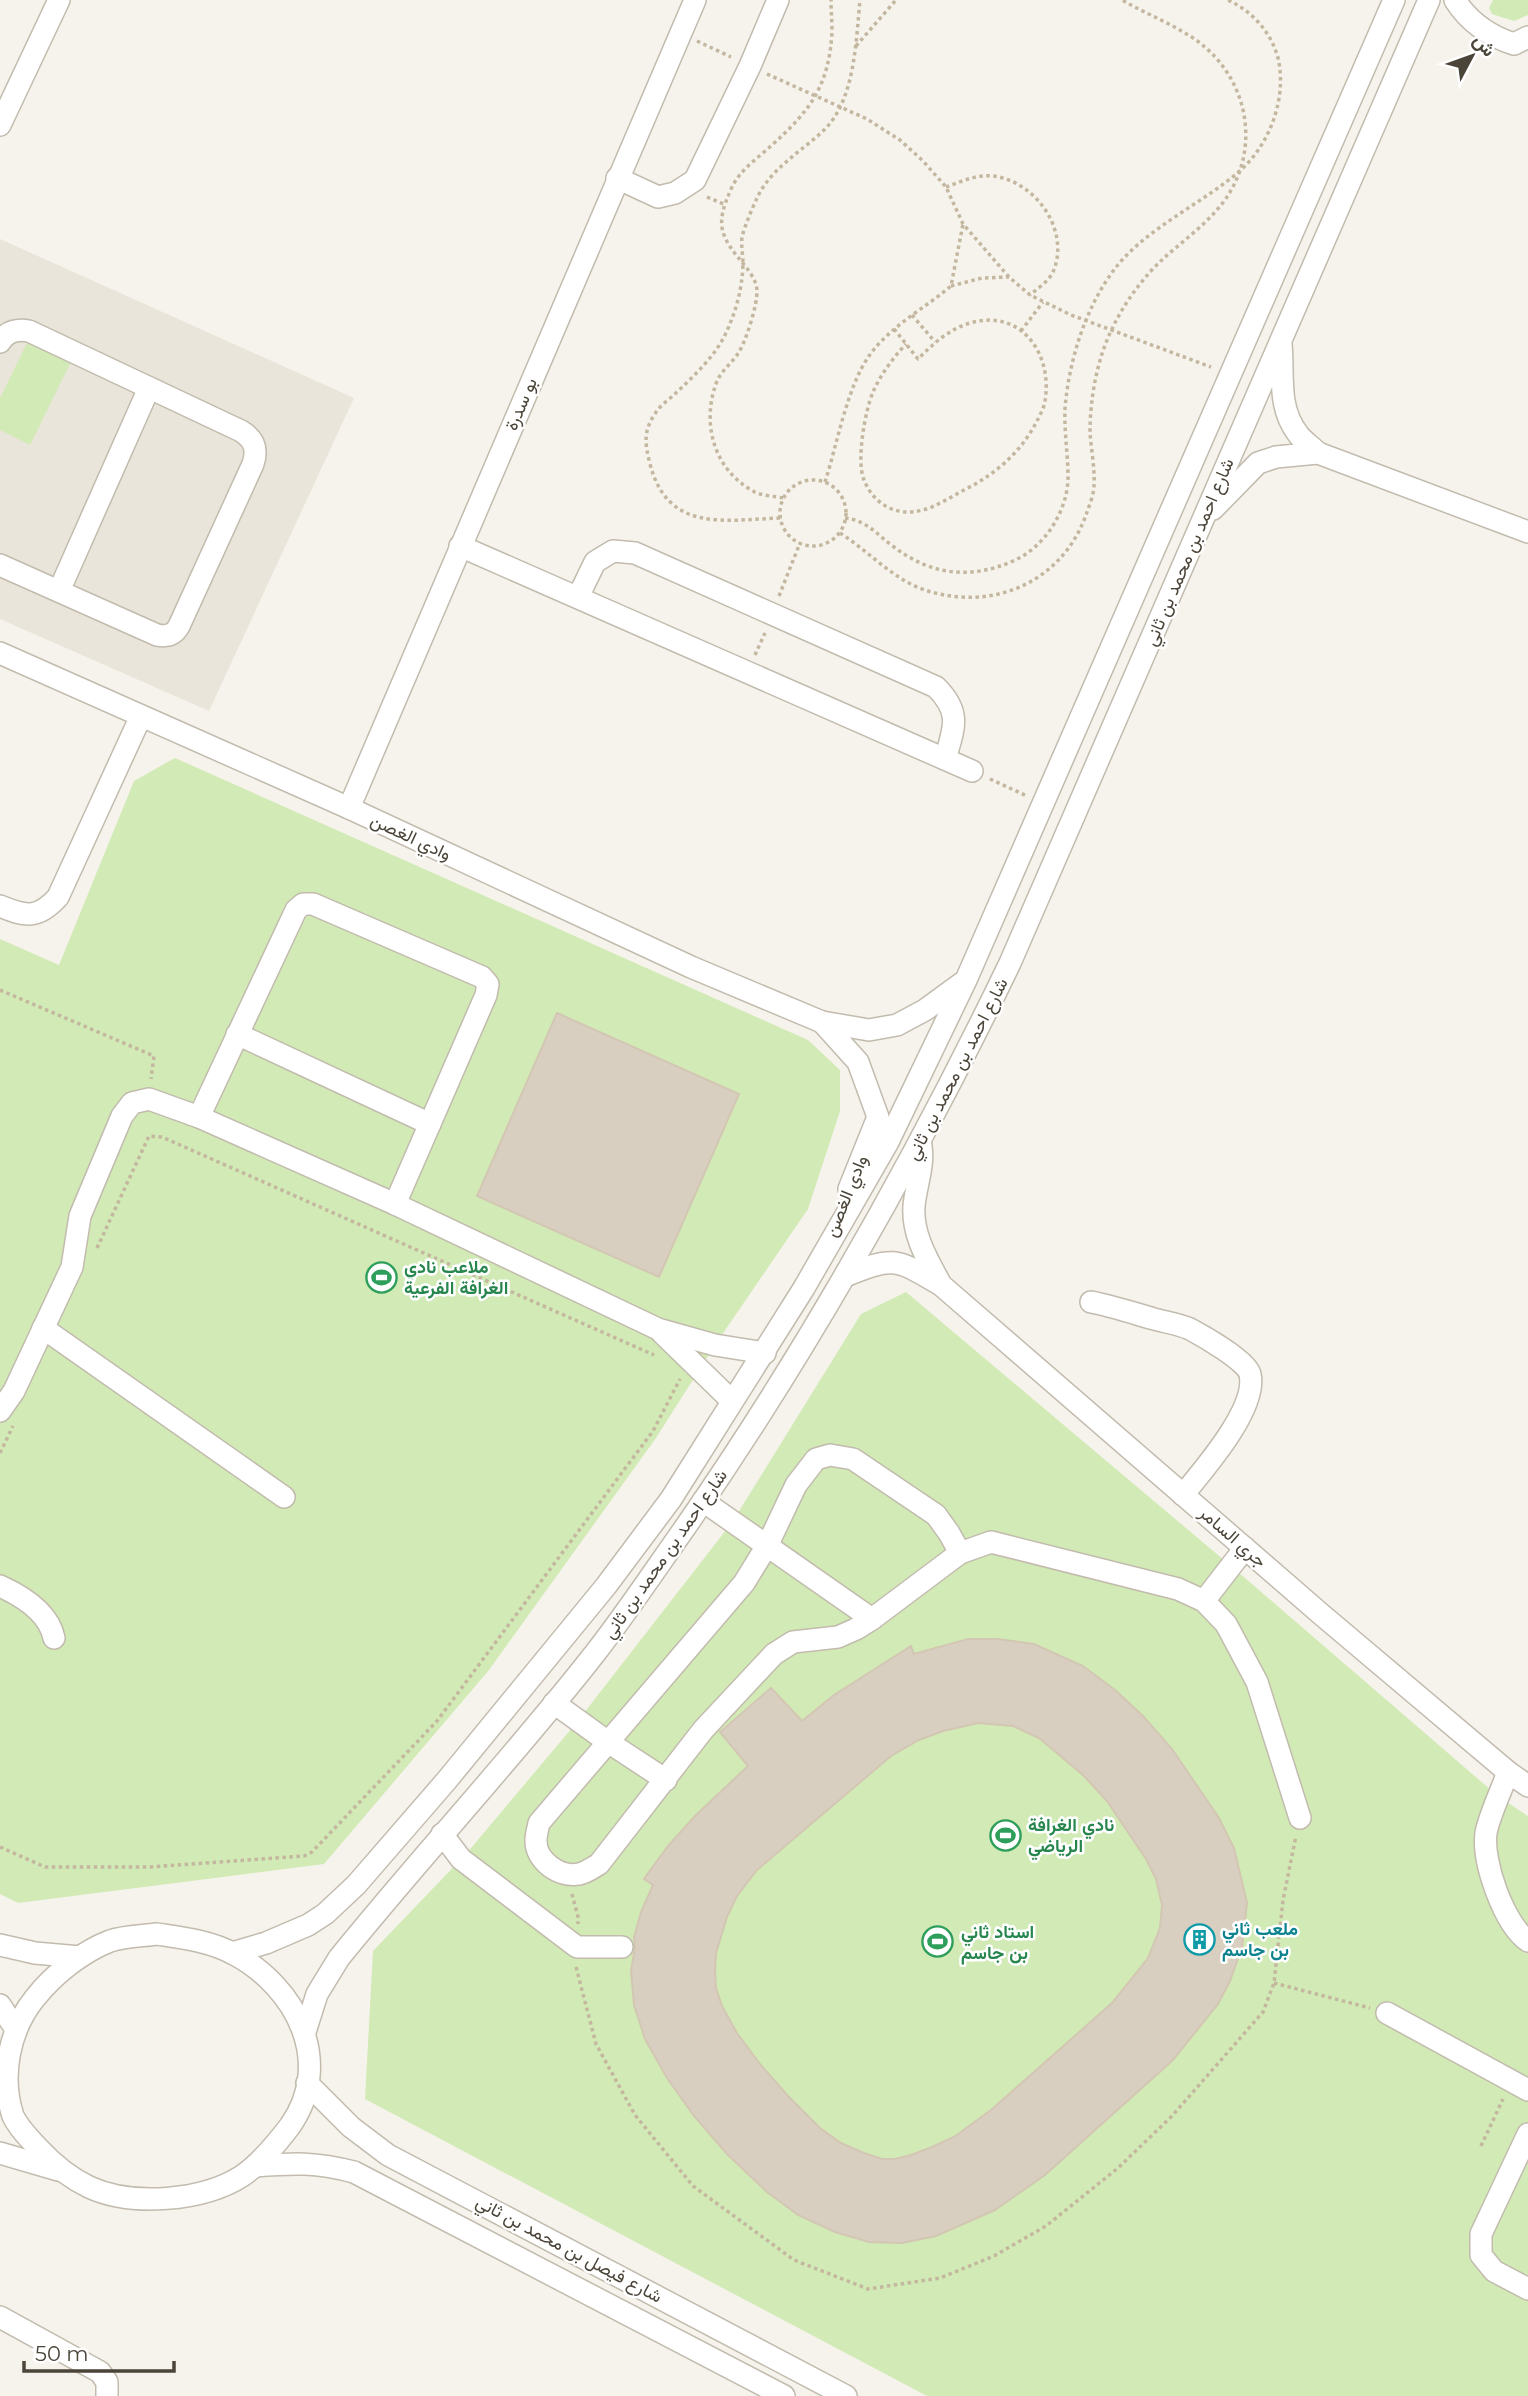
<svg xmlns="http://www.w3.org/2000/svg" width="1528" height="2396" font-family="Montserrat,Vazirmatn,sans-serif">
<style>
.residential{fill:#eae5da}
.green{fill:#d2eab5}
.building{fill:#d8cfc1;stroke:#d3c7b4;stroke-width:2;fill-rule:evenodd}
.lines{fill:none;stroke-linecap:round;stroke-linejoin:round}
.minor-casing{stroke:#c2bbae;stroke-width:24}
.path{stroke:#c4b79f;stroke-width:3.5;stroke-dasharray:3.5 3.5;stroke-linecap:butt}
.minor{stroke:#fff;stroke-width:21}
.labels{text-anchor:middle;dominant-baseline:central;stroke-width:5;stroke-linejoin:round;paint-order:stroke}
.street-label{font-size:18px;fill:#4b4439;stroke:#fff}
.leisure-label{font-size:18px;font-weight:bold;fill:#27864d;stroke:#fff;text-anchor:start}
.culture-label{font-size:18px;font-weight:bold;fill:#0d838f;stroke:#fff;text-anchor:start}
</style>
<rect width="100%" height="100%" fill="#f6f3ec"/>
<path class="residential" d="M0,239L354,398L209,711L0,619Z"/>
<g class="green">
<path d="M1493,0H1528V15L1514,21L1492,14L1489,8Z"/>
<path d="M28,341L71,362L30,445L0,430V398Z"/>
<path d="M175,758L808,1040L840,1070V1111L808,1209L715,1345L656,1438L489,1670L324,1864L18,1903L0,1894V939L59,965L134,781Z"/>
<path d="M906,1292L1231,1566L1499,1797L1528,1816V2396H927L365,2099L373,1951L466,1854L577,1722L733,1521L861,1314Z"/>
</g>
<g class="building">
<path d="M557,1013L739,1094L659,1277L477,1196Z"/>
<path d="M968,1639H998L1034,1644L1083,1666L1115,1690L1143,1716L1172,1749L1219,1818L1234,1848L1247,1903L1242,1947L1230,1981L1218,2004L1173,2060L1045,2175L995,2210L936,2236L902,2243L869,2242L835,2232L798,2215L767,2192L727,2154L694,2116L667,2078L645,2039L634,2005L631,1970L635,1948L634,1937L641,1912L653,1885L644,1879L668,1846L696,1815L748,1766L720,1732L771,1688L802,1721L834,1695L911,1646L914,1654ZM978,1723L1013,1726L1039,1738L1083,1775L1107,1801L1146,1859L1156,1879L1162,1905L1160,1928L1148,1958L1112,2003L991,2110L954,2137L932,2147L911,2155L895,2159H882L864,2153L841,2143L820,2128L788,2096L760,2064L737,2033L722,2006L716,1988L715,1971L716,1953L727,1917L737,1896L757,1870L891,1756L919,1740L943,1731Z"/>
</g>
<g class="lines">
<defs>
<g id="minor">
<path d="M1455,0C1469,22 1489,36 1514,44L1528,37"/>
<path d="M0,125L59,0"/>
<path d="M617,178L658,197L675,193L695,180L750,66L778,0"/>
<path d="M0,342C7,331 17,329 29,331L241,431C254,439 258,449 253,464L179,626C174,635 167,637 157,635L0,565"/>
<path d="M1318,453L1528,532"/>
<path d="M1213,509L1258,463L1276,457L1318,453C1312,447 1303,441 1298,434C1277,407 1284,375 1281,344"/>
<path d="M460,546L972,771"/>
<path d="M59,591L149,388"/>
<path d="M578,597L595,562L613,551L635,553L936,687C962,713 954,728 945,759"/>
<path d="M0,653L349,808L691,967L822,1022L869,1030L897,1025L925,1010L962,983"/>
<path d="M349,808L695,0"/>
<path d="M0,906C26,917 38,919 58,897L141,716"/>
<path d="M822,1022L858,1062L878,1117L849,1189"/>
<path d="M237,1034L430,1124"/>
<path d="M199,1117L296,910L303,904H313L482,977L488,984L486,995L395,1204"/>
<path d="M921,1146C924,1167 916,1185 914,1206C912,1234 927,1259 940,1283"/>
<path d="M845,1276C895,1256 895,1258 941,1285L1322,1615L1508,1772L1528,1786"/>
<path d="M1091,1302C1112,1306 1133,1313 1154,1319C1165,1322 1179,1324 1190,1329C1203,1336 1247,1361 1250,1374C1258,1408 1204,1469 1183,1495"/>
<path d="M43,1328L284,1497"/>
<path d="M662,1333L732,1401"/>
<path d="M0,1411L14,1391L72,1267L80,1216L122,1116L132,1103L149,1099L199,1117L395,1204L658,1329L715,1345L765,1353"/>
<path d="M703,1501L872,1619L960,1553L991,1542L1178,1589L1204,1601L1226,1624L1257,1682L1300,1818"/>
<path d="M0,1586C22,1596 49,1613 54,1638"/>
<path d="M1204,1601L1245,1548"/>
<path d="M872,1619L856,1629L838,1637L793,1642L774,1654L703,1730L599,1864C592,1868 586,1873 579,1874C559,1878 535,1860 536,1840C536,1835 538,1828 539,1823L744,1583L768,1544L796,1485L816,1459L830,1455L853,1459L936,1515L949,1533L960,1553"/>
<path d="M554,1703L608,1742L666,1780"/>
<path d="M1508,1772C1502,1789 1489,1816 1486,1833C1482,1862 1504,1924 1528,1941"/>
<path d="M442,1834L461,1859L577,1947H622"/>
<path d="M157,1934C183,1938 210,1941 234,1954C296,1987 335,2062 290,2126C277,2143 260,2164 242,2176C203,2201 132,2207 89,2187C70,2178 53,2164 39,2149C30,2139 19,2129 13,2116C0,2076 9,2030 35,1998C54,1974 82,1952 110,1941C124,1936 143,1936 157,1934Z"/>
<path d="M0,1945L35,1953L80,1957"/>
<path d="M232,1953L266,1943L308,1925L325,1914L356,1885L447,1780L606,1586L671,1499L804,1288L888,1142L966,980L1394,0"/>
<path d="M0,2005L15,2028"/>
<path d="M1387,2013L1528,2090"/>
<path d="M305,2032L317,1994L339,1958C423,1854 514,1757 596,1652C627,1612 655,1570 684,1529C809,1349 915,1160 1010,963L1429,0"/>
<path d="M307,2083L351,2127L388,2155L846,2396"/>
<path d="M1528,2134L1481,2234V2255L1494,2271L1528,2289"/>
<path d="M0,2153L58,2170"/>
<path d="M255,2166C295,2163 315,2162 354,2172L784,2396"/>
<path d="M0,2317L100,2372L107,2382V2396"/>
</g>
</defs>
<use href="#minor" class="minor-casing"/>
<g class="path">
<path d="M697,41L731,57"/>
<path d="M856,46L896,0"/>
<path d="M767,74L867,119L900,140L923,161L946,187L963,224L1009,277L1030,295L1071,315L1211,367"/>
<path d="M946,187C961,182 976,174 993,176C1035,181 1071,230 1053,272C1049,281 1038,288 1030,295"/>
<path d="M707,197L726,205"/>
<path d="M951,286L982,278L1009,277"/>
<path d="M912,315L935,342"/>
<path d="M894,329L918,359C933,344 949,329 970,323C1021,308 1053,354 1045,401C1044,408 1040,415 1037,421C1021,452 997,473 966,489C952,496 938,506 923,510C897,517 874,505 864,480C856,461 865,411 873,392C881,374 893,358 906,344"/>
<path d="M1021,331L1043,302"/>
<circle cx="813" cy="513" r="33"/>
<path d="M825,482C837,445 847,387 869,356C890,326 924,309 951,286L963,224"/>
<path d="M783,498C774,496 761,496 753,491C713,469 701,422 717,381C722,370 733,362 739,352C747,338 757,306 757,291C757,282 751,274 746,267C720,236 714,226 732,187C740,170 759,157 772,145C811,110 829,85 832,32C832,21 831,11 831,0"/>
<path d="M780,518C724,520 668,533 650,464C645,444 643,431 655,414C660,405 670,399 677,392C695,375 714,357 725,335C736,312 742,290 743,264C743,255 741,246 742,237C745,225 752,209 757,198C771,168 801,152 824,130C855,100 856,41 860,0"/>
<path d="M845,518C867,520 877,535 894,547C931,575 970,580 1013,561C1044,548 1068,511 1068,477C1068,454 1064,432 1065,408C1069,362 1084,312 1111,274C1141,230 1203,204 1242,169C1271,142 1287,96 1278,58C1271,32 1252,11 1228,0"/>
<path d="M840,533C867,550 892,578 922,589C990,613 1061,584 1086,515C1089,506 1094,495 1094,485C1095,468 1091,449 1090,432C1090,399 1097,359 1112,329C1124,303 1144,276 1165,257C1182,242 1201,228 1216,211C1263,159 1253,81 1196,40C1173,24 1146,14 1122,0"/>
<path d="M779,596L800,543"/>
<path d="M755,655L765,633"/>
<path d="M990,779L1027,796"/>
<path d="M0,990L154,1056L151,1079"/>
<path d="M97,1248L149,1136L162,1137L654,1355"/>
<path d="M0,1453L13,1426"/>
<path d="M0,1847L45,1867H149L304,1856L312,1852L437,1721L653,1431L680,1379"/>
<path d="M572,1894L578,1917V1924"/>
<path d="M576,1967L596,2044L635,2115L693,2186L794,2260L868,2289L940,2278L994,2256L1046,2226L1118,2168L1172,2116L1263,2012L1274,1983L1283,1900L1296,1836"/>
<path d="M1274,1983L1370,2008"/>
<path d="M1481,2146L1503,2099"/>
</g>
<use href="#minor" class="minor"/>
</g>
<defs>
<symbol id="stadium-ring" viewBox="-11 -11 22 22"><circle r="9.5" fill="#fff" stroke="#2e9e5b" stroke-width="1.5"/><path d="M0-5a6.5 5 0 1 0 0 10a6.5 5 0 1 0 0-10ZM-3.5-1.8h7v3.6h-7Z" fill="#2e9e5b"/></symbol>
<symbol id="building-ring" viewBox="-11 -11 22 22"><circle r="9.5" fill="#fff" stroke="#0f9aa8" stroke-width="1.5"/><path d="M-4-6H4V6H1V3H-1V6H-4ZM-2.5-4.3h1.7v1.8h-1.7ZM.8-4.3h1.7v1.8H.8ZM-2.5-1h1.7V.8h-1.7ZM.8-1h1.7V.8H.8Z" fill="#0f9aa8"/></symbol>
</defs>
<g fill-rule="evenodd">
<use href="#stadium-ring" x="364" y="1260" width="35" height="35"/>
<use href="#stadium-ring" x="988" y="1818" width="35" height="35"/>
<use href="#building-ring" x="1182" y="1922" width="35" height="35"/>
<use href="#stadium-ring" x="920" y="1924" width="35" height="35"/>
</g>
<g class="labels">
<g class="street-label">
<text transform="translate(521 404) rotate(-67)">بو سدرة</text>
<text transform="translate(1189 552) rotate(-67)">شارع احمد بن محمد بن ثاني</text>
<text transform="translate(411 837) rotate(25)">وادي الغصن</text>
<text transform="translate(957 1069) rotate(-63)">شارع احمد بن محمد بن ثاني</text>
<text transform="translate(846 1196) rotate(-68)">وادي الغصن</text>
<text transform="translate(1233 1537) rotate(41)">جري السامر</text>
<text transform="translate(665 1554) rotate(-55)">شارع احمد بن محمد بن ثاني</text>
<text transform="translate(569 2249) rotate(28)">شارع فيصل بن محمد بن ثاني</text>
</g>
<g class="leisure-label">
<text x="404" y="1267">ملاعب نادي<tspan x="404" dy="21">الغرافة الفرعية</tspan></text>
<text x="1028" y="1825">نادي الغرافة<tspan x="1028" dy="21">الرياضي</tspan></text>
<text x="961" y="1932">استاد ثاني<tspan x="961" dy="21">بن جاسم</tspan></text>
</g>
<g class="culture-label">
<text x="1222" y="1929">ملعب ثاني<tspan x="1222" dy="21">بن جاسم</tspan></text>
</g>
</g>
<g transform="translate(1472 56) rotate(49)" stroke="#ffffff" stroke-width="5" paint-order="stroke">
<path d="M0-5L12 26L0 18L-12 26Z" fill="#4b4439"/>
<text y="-10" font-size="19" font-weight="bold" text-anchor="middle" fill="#4b4439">ش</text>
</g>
<path d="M24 2361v10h150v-10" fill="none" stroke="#4b4439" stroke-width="3.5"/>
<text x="35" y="2361" font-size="21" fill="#4b4439" stroke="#ffffff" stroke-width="5" paint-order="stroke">50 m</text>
</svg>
